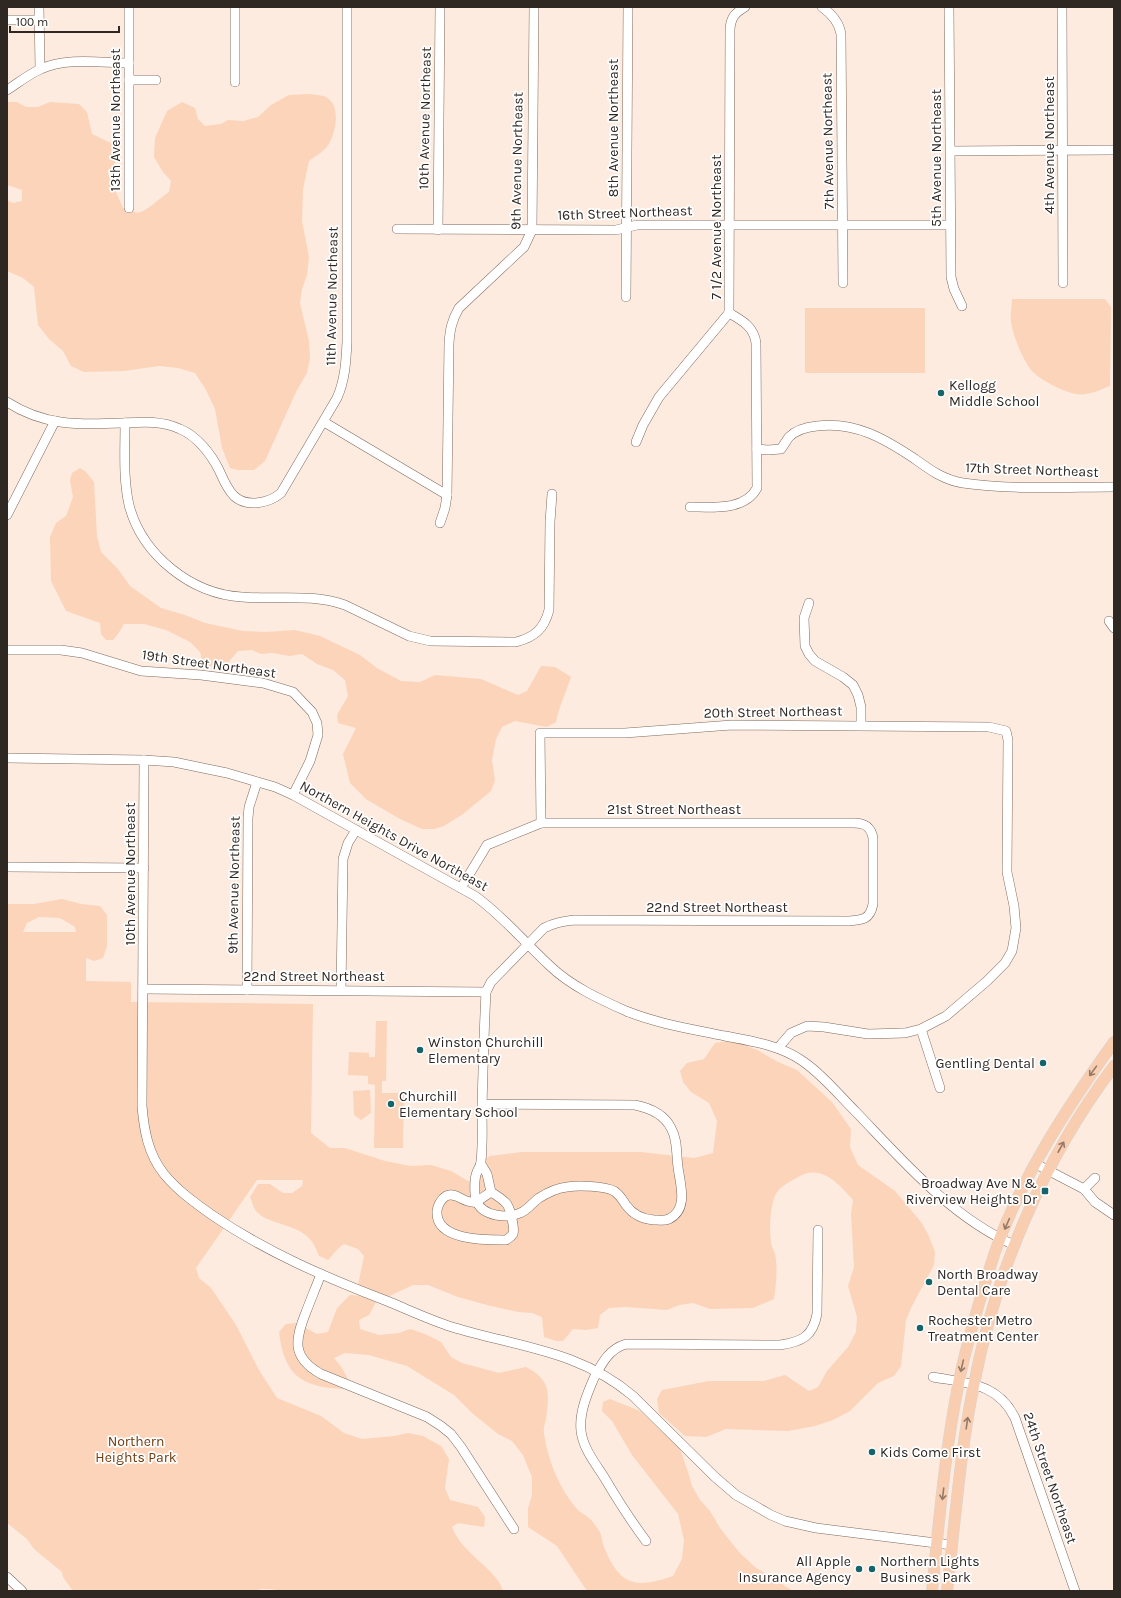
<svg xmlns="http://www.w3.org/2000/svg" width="1121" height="1598" font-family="Karla,sans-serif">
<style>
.green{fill:#fbd4ba;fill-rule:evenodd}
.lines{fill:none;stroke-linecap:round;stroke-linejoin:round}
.minor-casing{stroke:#7e6a5e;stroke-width:10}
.major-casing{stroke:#d5d4d3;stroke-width:12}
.minor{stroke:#fff;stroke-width:9}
.major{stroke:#f9ceb0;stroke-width:11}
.oneway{stroke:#947a69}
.poi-dot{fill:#15636b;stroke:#fff;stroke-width:1.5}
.labels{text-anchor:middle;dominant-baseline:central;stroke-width:3.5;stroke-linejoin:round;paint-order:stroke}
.street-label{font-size:14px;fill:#2f2722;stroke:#fff}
.poi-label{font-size:14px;fill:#2f2722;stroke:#fff;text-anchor:start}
.park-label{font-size:14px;fill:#703a0b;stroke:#fff}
</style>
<rect width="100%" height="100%" fill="#fdebdf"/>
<g class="green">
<path d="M310,94C315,95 322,95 326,97C341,105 336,130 330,142C326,150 316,156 309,161L303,189L302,221L309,257L307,275L302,289L300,303L309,341L310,358L307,373L296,392L265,461L254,470H238L230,468L222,448L215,409L206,390L195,373L178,368L159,366L124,371L84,372L71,366L63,351L49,339L38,325L34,287L23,278L7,271V200L13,203L22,201V190L7,185V102H17L26,107H38L50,102L79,104L87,112L92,134L117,146V159L108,174L123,208L138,213C150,209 158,199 169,192L171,181L163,172L154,157L155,138L167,111L182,102L195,108L198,119L205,126L221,124L228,120L243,121L258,117L271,105L289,95Z"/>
<path d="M1012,299H1105L1111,307L1110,386C1100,390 1087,396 1077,394C1065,393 1041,380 1033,372C1024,363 1012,334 1011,321C1010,314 1012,306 1012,299Z"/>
<rect x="805" y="308" width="120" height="65"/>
<path d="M80,468L86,472L94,482L97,536L101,552L118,569L130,586L161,608L185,615L205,623L243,631L266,632L295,630L320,636L360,655L377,668L401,681L420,682L435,675L481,679L518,695L527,691L541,666L555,667L571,677C566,693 559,706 556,722L547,727L515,721L502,727L496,739L492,760L495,780L491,791L463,814L444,826L434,829H422L398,818L366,799L350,783L343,754L356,728L338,723L337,715L348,696L345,680L333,670L317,664L302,654L290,656L272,653L261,654L252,650L238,651L226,665L214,667L203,664L200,652L190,642L166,630L144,624H124L118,634L113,640H106L101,634L100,623L66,611L51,581L50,537L56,523L66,516L73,497L70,480L72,473Z"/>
<path d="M62,899L81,904L100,906L107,915V946L103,958L94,961L86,958V981L131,982V1002L313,1004L311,1133L330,1148H345L385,1161L410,1166L431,1165L451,1171L468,1181L477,1176V1164L490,1156L522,1152H641L694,1158L713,1153L717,1121L709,1103L691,1092L683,1082L680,1071L687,1063L704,1059L715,1043L730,1041L743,1044L759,1051L778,1062L797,1070L832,1102L851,1129L850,1147L858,1165L895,1191L921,1222L928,1234L935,1252L934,1265L912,1306L906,1320L901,1366L894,1376L878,1383L850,1411L833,1420L815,1426L788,1431L726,1429L706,1437L685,1436L659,1413L657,1399L662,1390L709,1381H764L785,1375L809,1391L818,1387L827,1371L848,1347L856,1332L857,1317L848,1286L854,1267L851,1214L853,1200C840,1185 822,1164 800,1176C793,1180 782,1185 777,1192C770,1203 769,1229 771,1242C771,1246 774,1250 775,1254C778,1268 776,1285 774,1299L753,1308L710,1309L693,1303L679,1305L667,1310L626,1307L609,1308L600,1315L598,1328L586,1330L573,1329L563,1341H556L544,1337L542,1317L532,1313L518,1312L487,1305L458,1297L428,1285H413L387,1297L358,1285L364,1256L358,1249L344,1244C337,1248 333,1255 328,1260L319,1256C311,1232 297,1229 275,1222C267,1219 261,1217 256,1211C253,1207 252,1201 250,1197L258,1184H270L283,1193H292L302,1186L303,1180H257L196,1268L199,1278L211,1288L236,1325L259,1370L277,1398L321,1416L344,1433L362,1439L394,1436L408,1433L423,1436L441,1446L449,1459L445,1488L450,1500L478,1507L485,1517L484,1527L458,1523L452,1527C460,1552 499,1571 503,1591H285C276,1590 263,1587 254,1591H73L63,1577L62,1572L34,1549L27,1539L7,1523V904H34ZM39,917L60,918L75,927L76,932H23L27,923Z"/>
<path d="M376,1021H387L386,1081H382V1093H404L403,1148H374L375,1085L368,1084V1076L348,1075L349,1052L369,1053V1057H375Z"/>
<path d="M370,1090L371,1113L361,1120L354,1115L353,1091Z"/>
<path d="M350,1295L364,1296L376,1302L369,1315L359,1320L360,1329L379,1335L399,1333L410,1329L425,1334L441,1342L451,1357L462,1363L499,1373L526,1367C552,1381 549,1393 546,1419C545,1423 543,1429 544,1434C548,1460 559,1489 577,1509C580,1513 585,1514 589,1518C593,1521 597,1528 600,1532C602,1537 602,1542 604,1547C620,1586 635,1589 673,1576L682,1559L684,1540L678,1514L632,1455L612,1421L602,1411L603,1402L610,1399L640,1411L680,1449L688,1472L692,1486L700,1500L710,1511L720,1528L739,1552L755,1567L793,1591H587L557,1546L528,1527V1508L532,1495V1477L523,1455L512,1441L498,1434L472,1413L454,1395L407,1366L369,1355L345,1353L334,1358L342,1368L348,1379L343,1389C301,1387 284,1375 279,1332L286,1324L297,1323L317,1334L328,1332L337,1308Z"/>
</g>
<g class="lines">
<defs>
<g id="minor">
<path d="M39,7L40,69"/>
<path d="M235,7V82"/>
<path d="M822,7C832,14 839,22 841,34L843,283"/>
<path d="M949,7L951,277L954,289L962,306"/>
<path d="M1062,7L1063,283"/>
<path d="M7,20H39"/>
<path d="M129,80H156"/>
<path d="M7,90C18,83 29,74 41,69C67,57 101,63 129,63"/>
<path d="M951,151L1114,150"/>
<path d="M129,208V7"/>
<path d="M397,229L616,230L637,225H950"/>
<path d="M438,230L440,7"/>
<path d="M626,297L628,7"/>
<path d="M729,313L730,29C731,17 735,13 745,7"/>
<path d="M7,402C44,426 79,425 121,423C141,422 161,420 180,429C197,436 211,454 219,470C223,479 227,489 234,496C247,508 269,503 281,493L337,398C345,380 346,362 347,342V7"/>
<path d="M324,422L447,495"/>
<path d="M125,423C125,450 123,478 129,505C142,555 191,594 242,597C277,600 311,593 345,605L409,636L430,641L516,642C535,637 544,629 549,610L550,522L552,494"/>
<path d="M636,442L643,425L659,397L729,313"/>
<path d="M757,449L768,450L781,449C784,445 786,441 789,437C797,429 807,427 817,426C855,421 885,439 915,459C930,470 944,480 963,483C1010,490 1066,487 1114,487"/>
<path d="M690,507C712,507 745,511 757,488L756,343C754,327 743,321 729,313"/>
<path d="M7,515L55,421"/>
<path d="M440,523L445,508L447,495L449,343C450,329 452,320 459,308L524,247L532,230L534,7"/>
<path d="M809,603L804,618L805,646L809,654L815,661L843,677L853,685L858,695L861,707V725"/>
<path d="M1109,621L1114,628"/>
<path d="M7,650H61L82,653L141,671L201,675L263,683L293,692L312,712L317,723L318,735L310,761L293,795"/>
<path d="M7,758L144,760L174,762L227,773L275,787L293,795L475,896C503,916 524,942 550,966C571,986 599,999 626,1011C658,1024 692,1029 725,1036C751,1041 779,1045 801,1060C822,1074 838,1094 856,1112C903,1161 951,1217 1014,1245"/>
<path d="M144,760L142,1106C144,1130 148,1154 164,1174C177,1190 195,1203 212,1215C266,1252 327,1278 387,1301C409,1310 430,1320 452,1327C517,1347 579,1350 633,1396L715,1477L736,1495L771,1515L785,1521L816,1528L952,1545"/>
<path d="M541,823L540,733H625L732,725L989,727L1006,731L1008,740L1007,872L1014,906L1016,928L1012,951L1005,963L987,981L946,1016L921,1029L905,1033L868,1034L824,1027L807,1026L791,1033L778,1048"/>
<path d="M7,867L144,868"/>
<path d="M461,888L487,845L541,823H854C865,823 871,827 873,838V904C870,920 862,920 848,921L574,920C563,921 554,923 544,928L491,982L486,992C484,1030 483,1069 482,1107C482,1125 483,1144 481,1161C481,1166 478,1169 477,1172C474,1178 474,1197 477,1202C483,1216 507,1219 520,1213C528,1210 532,1203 539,1198C547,1193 557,1188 567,1187C578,1185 605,1186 614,1191C620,1195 622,1199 626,1205C633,1215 642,1219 654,1220C658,1220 664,1221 669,1219C689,1209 680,1184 678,1167C676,1154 678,1140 671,1128C664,1114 650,1108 635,1105L482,1104"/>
<path d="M143,989L486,992"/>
<path d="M247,990L248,818L249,807L257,782"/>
<path d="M341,990L343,859L348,843L356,830"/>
<path d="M921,1029L940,1088"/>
<path d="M481,1164L487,1174L491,1192C496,1195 502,1199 506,1203C510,1207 515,1229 513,1234C511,1237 509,1238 506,1240C487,1240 436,1241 437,1212C437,1206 441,1199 446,1196C456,1191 464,1204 475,1202C480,1200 486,1195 491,1192"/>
<path d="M1036,1164L1084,1189L1095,1202L1114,1215"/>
<path d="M1084,1189L1095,1178"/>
<path d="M321,1274C316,1287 311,1299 306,1312C295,1340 291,1357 321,1374L427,1417L441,1426L451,1434L461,1447L514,1529"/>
<path d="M933,1377C967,1383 998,1383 1015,1418L1075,1591"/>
<path d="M646,1541C631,1521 617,1499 604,1477C595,1463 583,1448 581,1431C579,1413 587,1394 594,1378C602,1363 609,1349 626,1344L780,1345C802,1342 813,1336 817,1314L818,1230"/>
<path d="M7,1577L22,1591"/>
</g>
<g id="major">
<path d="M932,1591C939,1521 945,1450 959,1381C968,1337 981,1295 995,1252C1021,1177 1068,1106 1114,1042"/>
<path d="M947,1591C955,1522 960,1452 974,1384C996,1270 1044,1159 1114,1066"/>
</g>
</defs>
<use href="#minor" class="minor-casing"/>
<use href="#major" class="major-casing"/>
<use href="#minor" class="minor"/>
<use href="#major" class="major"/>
</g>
<defs><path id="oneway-shaft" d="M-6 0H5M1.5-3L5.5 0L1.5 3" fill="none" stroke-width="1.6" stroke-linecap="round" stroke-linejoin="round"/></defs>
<g class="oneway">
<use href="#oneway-shaft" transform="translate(1093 1071) rotate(126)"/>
<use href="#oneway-shaft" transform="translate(1061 1147) rotate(-61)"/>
<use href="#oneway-shaft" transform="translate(1007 1224) rotate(114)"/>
<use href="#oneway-shaft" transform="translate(962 1366) rotate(103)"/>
<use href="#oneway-shaft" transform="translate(967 1423) rotate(-82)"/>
<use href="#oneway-shaft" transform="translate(943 1494) rotate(97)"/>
</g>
<g class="poi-dot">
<circle cx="941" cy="393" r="4"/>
<circle cx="420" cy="1050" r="4"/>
<circle cx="1043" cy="1063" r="4"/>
<circle cx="391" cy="1104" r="4"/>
<rect x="1041" y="1187" width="8" height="8" rx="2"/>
<circle cx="929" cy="1282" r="4"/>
<circle cx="920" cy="1328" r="4"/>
<circle cx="872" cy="1452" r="4"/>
<circle cx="859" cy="1569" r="4"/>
<circle cx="872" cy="1569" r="4"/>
</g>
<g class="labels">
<g class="street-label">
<text transform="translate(425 118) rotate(-89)">10th Avenue Northeast</text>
<text transform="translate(115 120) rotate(-90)">13th Avenue Northeast</text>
<text transform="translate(613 128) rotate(-90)">8th Avenue Northeast</text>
<text transform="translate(828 141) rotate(-91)">7th Avenue Northeast</text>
<text transform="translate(1049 145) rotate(-90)">4th Avenue Northeast</text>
<text transform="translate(936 158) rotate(-90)">5th Avenue Northeast</text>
<text transform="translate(517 161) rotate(-89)">9th Avenue Northeast</text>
<text transform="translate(625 213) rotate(-2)">16th Street Northeast</text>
<text transform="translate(716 227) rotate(-90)">7 1/2 Avenue Northeast</text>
<text transform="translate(332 296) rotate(-89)">11th Avenue Northeast</text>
<text transform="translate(1032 470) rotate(2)">17th Street Northeast</text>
<text transform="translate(209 664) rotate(8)">19th Street Northeast</text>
<text transform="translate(773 712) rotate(-1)">20th Street Northeast</text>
<text x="674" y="809">21st Street Northeast</text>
<text transform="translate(394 836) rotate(29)">Northern Heights Drive Northeast</text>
<text transform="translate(130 874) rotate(-90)">10th Avenue Northeast</text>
<text transform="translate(234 885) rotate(-89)">9th Avenue Northeast</text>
<text x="717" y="907">22nd Street Northeast</text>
<text x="314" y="976">22nd Street Northeast</text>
<text transform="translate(1050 1478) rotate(71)">24th Street Northeast</text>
</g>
<g class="poi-label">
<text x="949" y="385">Kellogg<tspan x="949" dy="16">Middle School</tspan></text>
<text x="428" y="1042">Winston Churchill<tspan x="428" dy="16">Elementary</tspan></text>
<text x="1035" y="1063" text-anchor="end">Gentling Dental</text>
<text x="399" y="1096">Churchill<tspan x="399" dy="16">Elementary School</tspan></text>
<text x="1037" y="1183" text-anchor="end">Broadway Ave N &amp;<tspan x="1037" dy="16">Riverview Heights Dr</tspan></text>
<text x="937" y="1274">North Broadway<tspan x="937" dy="16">Dental Care</tspan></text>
<text x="928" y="1320">Rochester Metro<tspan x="928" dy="16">Treatment Center</tspan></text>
<text x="880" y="1452">Kids Come First</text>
<text x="851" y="1561" text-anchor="end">All Apple<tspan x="851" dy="16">Insurance Agency</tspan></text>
<text x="880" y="1561">Northern Lights<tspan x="880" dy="16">Business Park</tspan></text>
</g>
<g class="park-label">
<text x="136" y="1441">Northern<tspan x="136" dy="16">Heights Park</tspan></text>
</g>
</g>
<rect width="1121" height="1598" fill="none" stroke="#2f2722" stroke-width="16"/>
<path d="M10 26v6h109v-6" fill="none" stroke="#2f2722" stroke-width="2"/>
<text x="16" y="26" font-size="12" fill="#2f2722" stroke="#ffffff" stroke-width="3" paint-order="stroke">100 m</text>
</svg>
